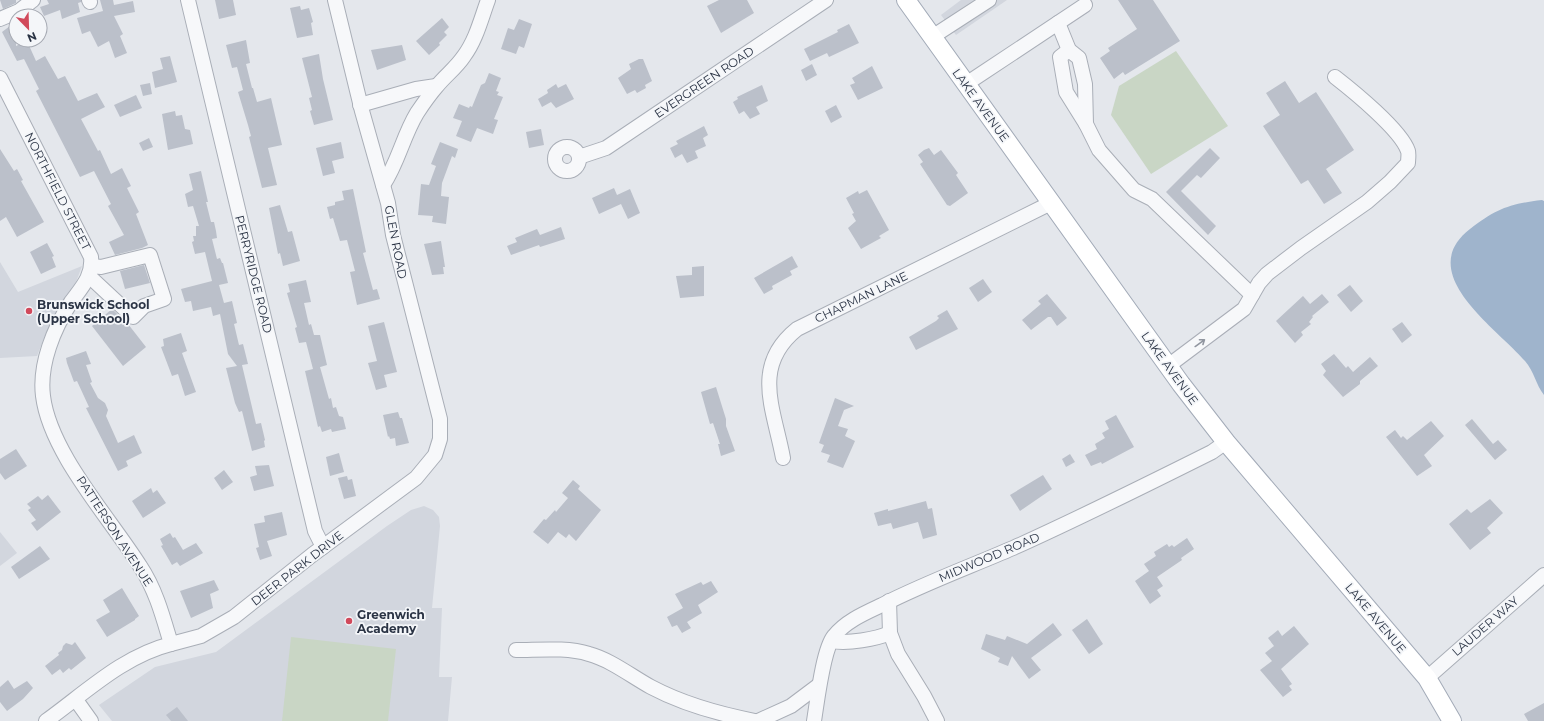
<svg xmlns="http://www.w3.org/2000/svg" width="1544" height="721" font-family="Montserrat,sans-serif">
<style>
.built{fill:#d2d6de}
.green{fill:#c9d6c5}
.water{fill:#9fb4cc}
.building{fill:#bbc0ca}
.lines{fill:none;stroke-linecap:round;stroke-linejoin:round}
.minor-casing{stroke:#a9aeb7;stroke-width:16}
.major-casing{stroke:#a3abb8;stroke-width:20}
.minor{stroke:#f7f8fa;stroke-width:14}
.major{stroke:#fff;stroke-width:18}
.oneway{stroke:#9196a0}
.poi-dot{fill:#d1495b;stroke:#f4f6f9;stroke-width:1.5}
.labels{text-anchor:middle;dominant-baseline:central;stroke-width:3.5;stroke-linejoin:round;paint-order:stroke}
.street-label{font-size:12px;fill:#2b3445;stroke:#f4f6f9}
.poi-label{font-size:12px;font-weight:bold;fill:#2b3445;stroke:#f4f6f9;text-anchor:start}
</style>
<rect width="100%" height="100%" fill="#e4e7ec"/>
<g class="built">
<path d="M961,0H1007L956,35L941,15Z"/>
<path d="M0,262L18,292L82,266L76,282L50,323L37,356L0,358Z"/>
<path d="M424,506L433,510L439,517L440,526L432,608H442L439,677H452L448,721H112L99,705L155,667L216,652L387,526L411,510Z"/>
<path d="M0,532L17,553L0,566Z"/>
</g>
<g class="green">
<path d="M1176,51L1228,126L1151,174L1111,115L1119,86Z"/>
<path d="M291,637L396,649L388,721H282Z"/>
</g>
<path class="water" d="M1542,200L1544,201V395C1536,385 1534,371 1525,361C1497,328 1413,273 1470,229C1496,209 1509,204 1542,200Z"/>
<g class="building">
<path d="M0,0H16V3L3,9Z"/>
<path d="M47,0H81V2L78,3L80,12L62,19L60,10L44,16L40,7L49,4Z"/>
<path d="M100,0H113L114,5L133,1L135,12L114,16L123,34L120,36L127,53L115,58L109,41L98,47L90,31L82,34L77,18L103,11Z"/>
<path d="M215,0H233L236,15L219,19Z"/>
<path d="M719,0H747L754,13L721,33L707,6Z"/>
<path d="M1118,0H1153L1180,41L1125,75L1123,72L1114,79L1100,58L1110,51L1108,48L1137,29Z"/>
<path d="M300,6L301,10L309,8L313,22L311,23L313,35L297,38L290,8Z"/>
<path d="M442,18L449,27L444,32L447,35L439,43L440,45L429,55L416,41Z"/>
<path d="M519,19L532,24L524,48L519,46L516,54L501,49L508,28L514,30Z"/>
<path d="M16,21V46L27,41L36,61L45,56L58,79L65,76L78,101L97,93L105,107L81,119L98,151L100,150L111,174L122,168L131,186L127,188L139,212L136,214L148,245L142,248L115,255L109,242L124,235L108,206L111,204L94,171L80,177L36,91L39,89L24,59L17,61L2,32L10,26V24Z"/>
<path d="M849,24L859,43L829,57L827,53L810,61L804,49L838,32L837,30Z"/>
<path d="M246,40L250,63L246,64L252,88H253L257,102L271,98L282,145L268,148L277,185L262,188L249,137L251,136L248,125L238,92L243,90L237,67L232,68L226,45Z"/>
<path d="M402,45L406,60L377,70L371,50Z"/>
<path d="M319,54L323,79L333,120L314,125L310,111L312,110L309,98L312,97L302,58Z"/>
<path d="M170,56L177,82L155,88L152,72L163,69L160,58Z"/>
<path d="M639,59H643L652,81L645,85L646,88L637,93L635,90L627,94L618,78L631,69L629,64Z"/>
<path d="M812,64L817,75L806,81L801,70Z"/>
<path d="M872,66L883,88L858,100L850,85L855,83L852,78Z"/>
<path d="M489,73L501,78L496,91L499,92L497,95L503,97L494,119L498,120L493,134L477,128L471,142L456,136L462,121L453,118L459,104L469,108L470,106L472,107L481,85L485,83Z"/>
<path d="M1285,81L1299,103L1316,92L1354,150L1326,169L1342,193L1324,204L1308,180L1301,184L1263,126L1280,115L1266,93Z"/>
<path d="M150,83L152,94L143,96L140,85Z"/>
<path d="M556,84L558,88L566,84L574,99L556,108L551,102L542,107L538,99L548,93L547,90Z"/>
<path d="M762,85L768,101L756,107L760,114L750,119L744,111L739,114L733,102L738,99L737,97Z"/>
<path d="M136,95L142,108L120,117L114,105Z"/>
<path d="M836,105L842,117L831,123L825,111Z"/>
<path d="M175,111L176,116L182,115L185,129L190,130L193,144L168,150L162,114Z"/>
<path d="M704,126L708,135L703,138L706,146L695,151L698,158L687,163L682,154L675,158L670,148L678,144L676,141Z"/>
<path d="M541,129L544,145L529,148L526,132Z"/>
<path d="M149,138L153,147L143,151L139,143Z"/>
<path d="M341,142L344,158L332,161L335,173L323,176L316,148Z"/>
<path d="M440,142L458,149L455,158L452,156L442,183L441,196L449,197L446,224L432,222L433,216L418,215L421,184L429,185L436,166L431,164Z"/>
<path d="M929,148L934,155L941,150L958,173L956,175L968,193L950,206L947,205L920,164L923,162L918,155L924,150Z"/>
<path d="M1210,148L1220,158L1201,178L1197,175L1181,191L1216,226L1208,235L1166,192Z"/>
<path d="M0,149L14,171L17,169L23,180L21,181L44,222L17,237L6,217L0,221Z"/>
<path d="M201,171L208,202H206L211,222H214L216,231L217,238L212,239L217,259L220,258L222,263H223L228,283L219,285L224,303L232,301L237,323L234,324L239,345L243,344L248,364L242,365L256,424L261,423L265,440L264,441L265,447L252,451L242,411L239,412L235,403L226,368L237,366L228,354L220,314L213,316L211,307L193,311L191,301L185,302L181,289L212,281L205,252L195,254L192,242L194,241L193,236H196V226H199L193,206L188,207L185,194L193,190L189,174Z"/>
<path d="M614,188L617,195L630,189L640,213L628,219L621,204L599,214L592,198Z"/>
<path d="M353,189L366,252L363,253L373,290L377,289L380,299L357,305L350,272L355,271L347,240L340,241L333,218L330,219L327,207L335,205V202L344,200L342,191Z"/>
<path d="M867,190L889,230L879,236L881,238L861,249L848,228L856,221L852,214L854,213L846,198L858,191L859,194Z"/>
<path d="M280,205L288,232L292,231L300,261L283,266L280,253L278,254L269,208Z"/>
<path d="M561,227L565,239L540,247L539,245L511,255L507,246L517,242L515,238L537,229L540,235Z"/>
<path d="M441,241L445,267H443L444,274L432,275L424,244Z"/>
<path d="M47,243L54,256L52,257L56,267L41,274L30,252Z"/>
<path d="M792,256L798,267L790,271L792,275L772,286L773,289L764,294L754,278Z"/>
<path d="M144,265L150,283L125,289L120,271Z"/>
<path d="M704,266V296L680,298L676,276L692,275V267Z"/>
<path d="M983,279L992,292L978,302L969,288Z"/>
<path d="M306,280L311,302L304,303L309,325L311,324L314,335H320L327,365L317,368L320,367L329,399L331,398L333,408L336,407L339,416L343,417L346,429L332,432L331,429L322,432L320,426L318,427L305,371L313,369L306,342L299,343L295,328L297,327L287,293L290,292L288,284Z"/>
<path d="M1350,285L1363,301L1351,312L1337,295Z"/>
<path d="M1047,294L1067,318L1057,326L1051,317H1048L1031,330L1022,320L1041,304L1038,301Z"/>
<path d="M1322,294L1329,302L1312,316L1313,317L1309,322L1311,324L1301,332L1303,335L1295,343L1276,321L1303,296L1310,304Z"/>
<path d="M112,309L128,324L146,347L123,366L92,326Z"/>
<path d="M947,310L958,329L916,350L909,337L936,321L939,318L937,316Z"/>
<path d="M384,322L397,372L384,375L387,387L376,390L368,363L377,361L368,326Z"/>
<path d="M1402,322L1412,335L1402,343L1392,329Z"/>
<path d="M181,333L187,351L182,353L196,392L185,396L178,374L172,376L161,347L164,346L163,339Z"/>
<path d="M86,351L91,364L86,365L92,382L90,383L98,398L105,403L108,410L106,416L118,443L134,435L142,453L126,461L128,466L118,471L86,408L89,407L77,381L74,382L67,363L66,358Z"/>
<path d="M1334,354L1346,368L1348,366L1353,372L1370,357L1378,366L1360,381V384L1343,397L1323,375L1326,371L1321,364Z"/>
<path d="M716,387L726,419V426L735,451L721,456L718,444H720L713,423L710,424L701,392Z"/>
<path d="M835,398L854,406L844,410L838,426L848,429L845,436L855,441L843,468L827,462L830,455L821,452L824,445L819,443Z"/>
<path d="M398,412L400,418H402L409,443L396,446L395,438L390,439L389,436L388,437L383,415Z"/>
<path d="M1116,415L1134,447L1102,464L1101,462L1091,466L1085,455L1097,449L1095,444L1105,438L1102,433L1109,429L1105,421Z"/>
<path d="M1472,419L1493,444L1498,440L1507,450L1495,460L1465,425Z"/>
<path d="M1431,421L1444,436L1424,455L1432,466L1417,476L1386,437L1395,430L1401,438L1403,436L1407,440Z"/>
<path d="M16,449L27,466L5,480L0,473V459Z"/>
<path d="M339,453L344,472L330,476L326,457Z"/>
<path d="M1070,454L1075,462L1066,467L1062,459Z"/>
<path d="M269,465L274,486L254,491L250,477L257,475L255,466Z"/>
<path d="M224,470L233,482L222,490L214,478Z"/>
<path d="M1043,475L1052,489L1020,511L1010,495Z"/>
<path d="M347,476L348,480L352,479L356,496L344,499L338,478Z"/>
<path d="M573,480L580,486L578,489L601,510L576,541L569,534L566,538L558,532L548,544L533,532L544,519L546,520L555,510L556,512L568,498L562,493Z"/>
<path d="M151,488L153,493L157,490L166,503L143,518L132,501Z"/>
<path d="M48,495L61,512L37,531L31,523L36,520L28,510L31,508L27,504L38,496L42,500Z"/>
<path d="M1490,499L1503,513L1487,528L1491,533L1470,550L1449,524L1467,509L1471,513Z"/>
<path d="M926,501L928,509L932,508L937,535L923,539L918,522L893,529L891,523L878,526L874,513L888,509V511Z"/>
<path d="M282,512L287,535L267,541L272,556L260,560L256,548L259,547L254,524L265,522L264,516Z"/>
<path d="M170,533L173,538L175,537L183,550L196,543L203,553L180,566L177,562L172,565L161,546L163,545L160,539Z"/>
<path d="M1187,538L1194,549L1181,558L1182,560L1157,577L1163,586L1157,590L1161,596L1150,604L1135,581L1149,571L1144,564L1156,556L1154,552L1167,544L1169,547L1172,545L1174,547Z"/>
<path d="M40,546L50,559L19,579L11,567Z"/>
<path d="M214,580L219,590L210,594L213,608L191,618L180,591Z"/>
<path d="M711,581L718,592L698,605L702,613L687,622L691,628L682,633L677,625L672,627L667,617L683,608L675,594L701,582L703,585Z"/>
<path d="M122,588L139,616L135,619V620L107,637L96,620L110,612L103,600Z"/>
<path d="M1087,619L1103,644L1089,654L1072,630Z"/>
<path d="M1053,623L1062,635L1031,658L1041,670L1029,679L1012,656L1008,666L998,662L1000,658L981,649L986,634L1005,640L1007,636L1027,644Z"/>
<path d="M1294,626L1309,644L1281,669L1292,684L1289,686L1292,690L1283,697L1260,670L1272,661L1265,653L1274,646L1268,638L1278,630L1282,636Z"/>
<path d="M75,642L86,658L71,670L69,668L63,673L60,669L52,675L45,666L59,655L58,653L62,650L63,646L66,643L72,645Z"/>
<path d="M8,680L14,689L27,681L33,688L23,699L7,711L0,702V687Z"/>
<path d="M1544,703V721H1528L1524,714Z"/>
<path d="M177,707L188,721H171L166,715Z"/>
</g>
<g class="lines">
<defs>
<g id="minor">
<path d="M89,0L90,2"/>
<path d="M188,0L315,531L323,547"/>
<path d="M0,19L19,11L33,0"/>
<path d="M1058,23L1069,50L1079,58L1085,84L1086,124L1099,150L1134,190L1152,199L1252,295"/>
<path d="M932,37L989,0"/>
<path d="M1069,50L1060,57L1066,92L1086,124"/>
<path d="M0,78L91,257C93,276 82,287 71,302C54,328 39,364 43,396C50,453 110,518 140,566C156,590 163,617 171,644C123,656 85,693 46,721"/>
<path d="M966,84L1085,5"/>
<path d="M360,105L416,89L436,86"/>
<circle cx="567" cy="159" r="12"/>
<path d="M579,157L606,148L826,0"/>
<path d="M383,185C398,163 403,136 417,113C423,104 430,94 437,86C446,75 456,68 464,56C476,40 481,19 488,0"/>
<path d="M89,276L133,317L144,306L164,299L150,255L101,267L92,266"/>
<path d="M1168,366L1244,309L1259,283L1267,274L1301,248L1367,202L1390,182L1408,163C1408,160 1409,154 1408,151C1401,130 1353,91 1335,77"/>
<path d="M783,458C774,409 751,366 797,329L1051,203"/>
<path d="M889,601L890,633L898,654L924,696L937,721"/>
<path d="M832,641C848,644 876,639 890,633"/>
<path d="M171,644L201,636L234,617L312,555L416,478L435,455L440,439V419L393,235L388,203L362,111L335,0"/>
<path d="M516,650C539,650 566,647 589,654C611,660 631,676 651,687C683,704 719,714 755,721"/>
<path d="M1427,678L1544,575"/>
<path d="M76,700L91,721"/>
<path d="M758,721L791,706L819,685"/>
<path d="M814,721C817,703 823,649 834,636C846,621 865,613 882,605C925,583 969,567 1013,548C1080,518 1146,485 1212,452L1226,442"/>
</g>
<path id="major" d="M906,0L1181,384L1226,442L1427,678L1452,721"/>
</defs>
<use href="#minor" class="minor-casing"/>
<use href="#major" class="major-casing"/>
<use href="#minor" class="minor"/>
<use href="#major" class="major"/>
</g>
<defs><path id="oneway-shaft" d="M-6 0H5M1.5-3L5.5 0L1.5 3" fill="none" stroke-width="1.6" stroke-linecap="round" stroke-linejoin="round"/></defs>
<use class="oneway" href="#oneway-shaft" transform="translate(1200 343) rotate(-36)"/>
<g class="poi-dot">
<circle cx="29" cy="311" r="4"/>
<circle cx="349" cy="621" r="4"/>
</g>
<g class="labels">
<g class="street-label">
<text transform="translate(704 82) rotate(-34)">EVERGREEN ROAD</text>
<text transform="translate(981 105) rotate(54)">LAKE AVENUE</text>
<text transform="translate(58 191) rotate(63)">NORTHFIELD STREET</text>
<text transform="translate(396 242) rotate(79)">GLEN ROAD</text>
<text transform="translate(254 274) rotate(76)">PERRYRIDGE ROAD</text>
<text transform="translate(861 297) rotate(-26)">CHAPMAN LANE</text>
<text transform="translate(1170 368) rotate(54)">LAKE AVENUE</text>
<text transform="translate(115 531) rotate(57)">PATTERSON AVENUE</text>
<text transform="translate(989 557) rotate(-23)">MIDWOOD ROAD</text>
<text transform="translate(297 568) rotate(-38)">DEER PARK DRIVE</text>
<text transform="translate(1376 618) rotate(50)">LAKE AVENUE</text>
<text transform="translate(1485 626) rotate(-41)">LAUDER WAY</text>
</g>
<g class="poi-label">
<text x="37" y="304">Brunswick School<tspan x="37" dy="14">(Upper School)</tspan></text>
<text x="357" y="614">Greenwich<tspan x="357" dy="14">Academy</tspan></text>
</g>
</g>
<g transform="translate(28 28) rotate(157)"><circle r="19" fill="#f4f6f9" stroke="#a4a8b1"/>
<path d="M0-3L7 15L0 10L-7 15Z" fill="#d1495b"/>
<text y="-6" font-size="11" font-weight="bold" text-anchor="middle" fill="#2b3445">N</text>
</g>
</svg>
